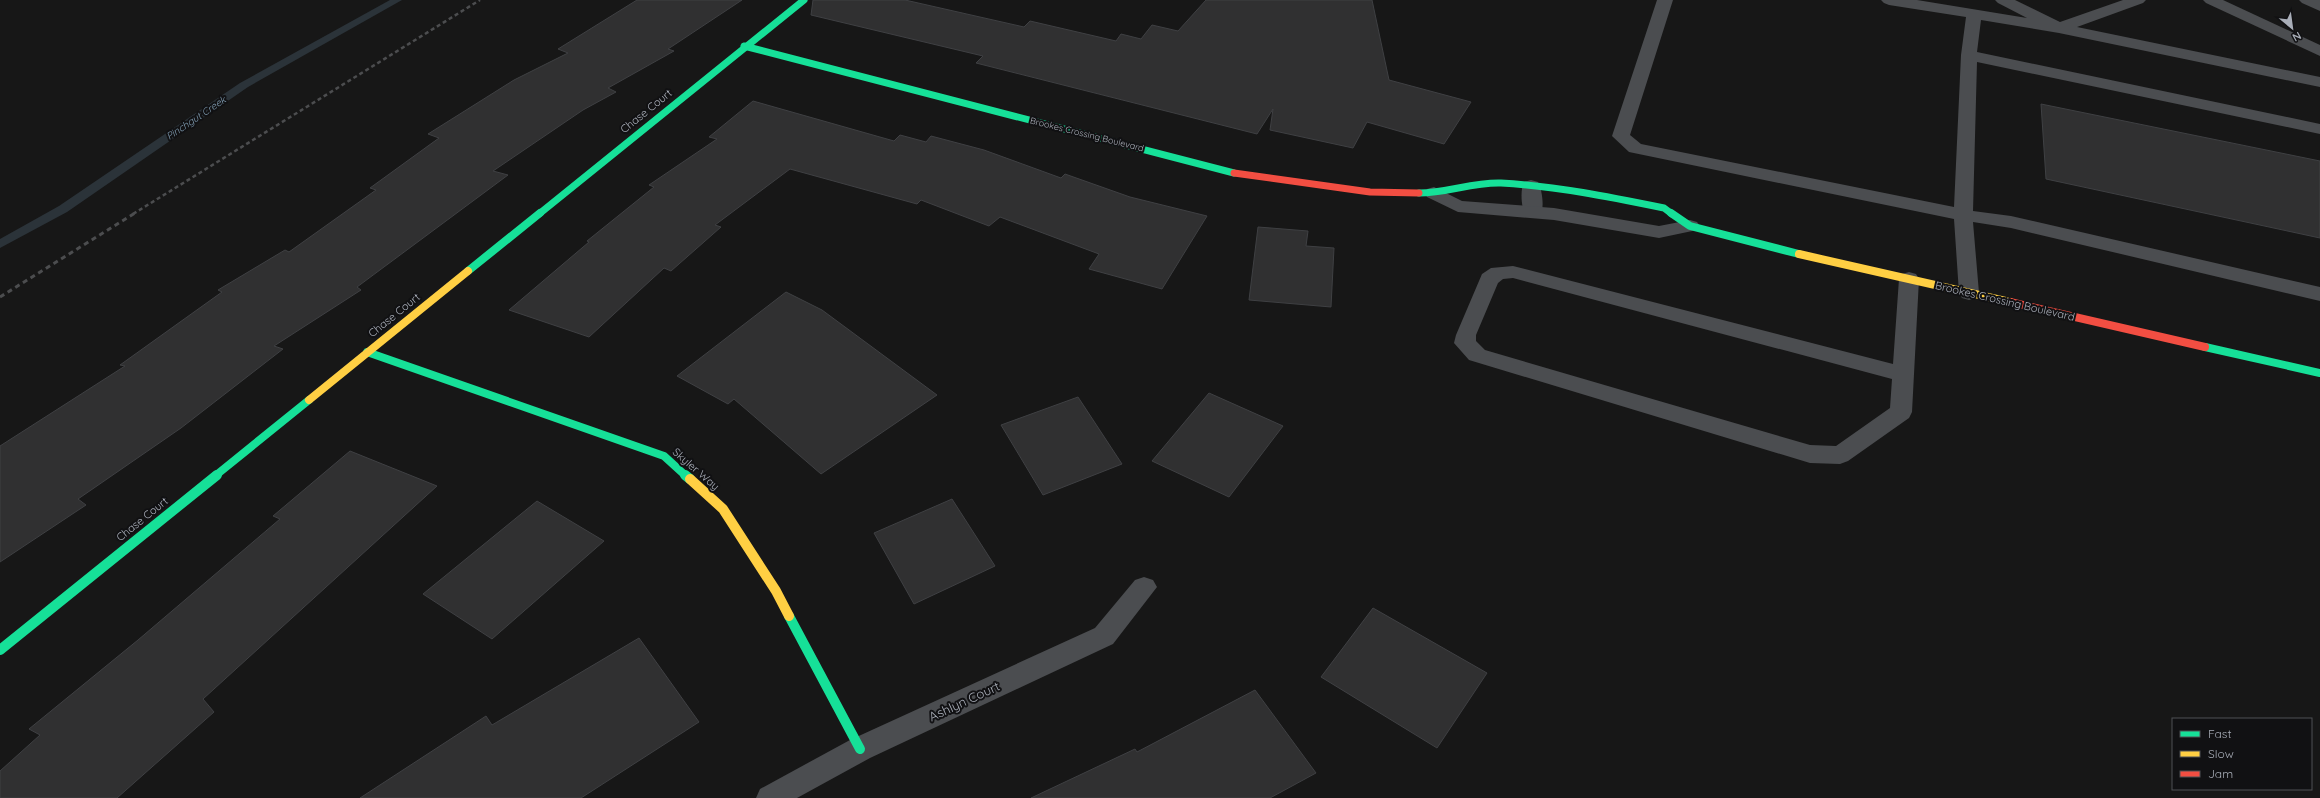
<svg xmlns="http://www.w3.org/2000/svg" width="2320" height="798" font-family="Quicksand,sans-serif">
<style>
.lines{fill:none;stroke-linecap:round;stroke-linejoin:round}
.stream{fill:#2b3339;fill-rule:evenodd}
.building{fill:#303031;stroke:#3f4043}
.lane{fill:#4b4d50;fill-rule:evenodd}
.street{fill:#4b4d50;fill-rule:evenodd}
.fast-far2{stroke:#16e098;stroke-width:7}
.fast-far1{stroke:#16e098;stroke-width:8}
.fast{stroke:#16e098;stroke-width:10}
.slow-far1{stroke:#ffcf43;stroke-width:8}
.slow{stroke:#ffcf43;stroke-width:10}
.jam-far1{stroke:#f24e42;stroke-width:7}
.jam{stroke:#f24e42;stroke-width:8}
.rail-far1{stroke:#4c4d4f;stroke-width:2.5;stroke-dasharray:4 3;stroke-linecap:butt}
.rail{stroke:#4c4d4f;stroke-width:3;stroke-dasharray:5 4;stroke-linecap:butt}
.labels{text-anchor:middle;dominant-baseline:central;stroke-width:4;stroke-linejoin:round;paint-order:stroke}
.far-street-label{font-size:9px;fill:#a9aeb8;stroke:#111113}
.far-water-label{font-size:10px;font-style:italic;fill:#809db2;stroke:#111113}
.street-label{font-size:11px;fill:#a9aeb8;stroke:#111113}
.near-street-label{font-size:13px;fill:#a9aeb8;stroke:#111113}
</style>
<rect width="100%" height="100%" fill="#171717"/>
<g class="lines">
<path class="stream" d="M390,0H402L248,87L67,212L0,248V239L59,206L240,83Z"/>
</g>
<g class="building">
<path d="M637,0H742L668,49L674,51L608,88L616,92L583,110L493,171L508,175L357,287L361,290L274,346L283,349L181,428L78,499L86,505L0,562V446L125,366L120,365L222,292L218,290L285,250L289,252L376,190L370,188L439,138L428,134L514,80L568,53L558,49Z"/>
<path d="M813,0H905L1024,27L1030,21L1116,41L1121,34L1141,39L1152,25L1178,31L1206,0H1372L1389,80L1471,102L1444,144L1367,122L1353,148L1270,130L1273,109L1257,134L976,63L983,56L811,15Z"/>
<path d="M753,101L894,141L900,135L926,142L931,136L984,150L1061,178L1065,174L1130,197L1207,216L1162,289L1089,269L1099,254L1000,217L989,226L921,200L917,204L790,169L715,225L721,227L671,271L664,268L589,337L509,310L589,242L587,241L654,187L649,185L717,139L709,137Z"/>
<path d="M2041,104L2320,161V238L2046,179Z"/>
<path d="M1258,227L1308,231L1306,246L1334,248L1331,307L1249,300Z"/>
<path d="M786,292L822,310L937,395L821,474L734,399L728,404L677,376Z"/>
<path d="M1209,393L1283,426L1229,497L1152,461Z"/>
<path d="M1078,397L1122,464L1043,495L1001,425Z"/>
<path d="M350,451L437,486L203,699L214,712L117,798H0V771L40,735L29,729L138,640L280,519L273,516Z"/>
<path d="M952,499L995,566L914,604L874,533Z"/>
<path d="M537,501L604,541L492,639L423,594Z"/>
<path d="M1373,608L1487,673L1437,748L1321,677Z"/>
<path d="M639,638L699,722L581,798H360L486,716L492,725Z"/>
<path d="M1255,690L1316,773L1270,798H1031L1135,749L1137,752Z"/>
</g>
<g class="lines">
<g class="lane">
<path d="M1657,0H1673L1630,135L1641,144L1954,207L1961,55L1966,17L1889,5L1884,3L1881,0H1917L2027,18L1998,3L1995,0H2015L2060,22L2123,0H2146L2143,3L2077,27L2320,77V87L2059,33L1981,20L1977,52L2320,124V134L1977,62L1973,211L2011,216L2320,287V301L2011,228L1973,222L1979,293L1976,298L1969,300L1962,298L1959,293L1954,219L1629,152L1612,136Z"/>
<path d="M2203,0H2223L2320,45V56L2206,3Z"/>
<path d="M2299,0H2320V11L2302,3Z"/>
<path d="M1531,180L1538,182C1542,189 1545,209 1540,216L1533,218L1526,216C1521,209 1520,189 1524,182Z"/>
<path d="M1513,266L1893,364L1899,279L1902,274L1909,272L1916,274L1919,279L1912,412L1909,418L1848,461L1840,464L1810,463L1469,360L1454,343L1456,335L1482,274L1491,268ZM1513,278L1892,379L1890,408L1836,446L1810,445L1485,350L1476,341V335L1498,283L1503,279Z"/>
</g>
<g class="street">
<path d="M1434,187L1462,201L1554,208L1659,226L1690,220L1697,222L1700,226L1697,230L1659,238L1554,220L1458,212L1427,197L1425,193L1427,189Z"/>
<path d="M1144,577L1153,580L1157,587L1113,644L870,758L797,798H756L760,789L850,740L1095,628L1135,580Z"/>
</g>
<g class="fast-far2">
<path d="M744,46L1234,173"/>
<path d="M1419,193C1447,193 1473,182 1501,183C1556,186 1610,197 1664,208L1672,214"/>
<path d="M539,214L804,0"/>
</g>
<g class="fast-far1">
<path d="M1671,213L1690,226L1799,254"/>
<path d="M468,271L540,213"/>
<path d="M2205,347L2320,373"/>
<path d="M367,352L664,456L686,476"/>
<path d="M215,476L309,400"/>
</g>
<g class="fast">
<path d="M685,475L690,479"/>
<path d="M789,616L860,749"/>
<path d="M0,650L217,475"/>
</g>
<g class="slow-far1">
<path d="M1799,254L2010,302"/>
<path d="M309,400L468,271"/>
</g>
<path class="slow" d="M690,479L723,509L776,591L789,616"/>
<path class="jam-far1" d="M1234,173L1370,192L1419,193"/>
<path class="jam" d="M2010,302L2205,347"/>
<path class="rail-far1" d="M133,214L480,0"/>
<path class="rail" d="M0,297L135,213"/>
</g>
<g class="labels">
<g class="far-street-label">
<text transform="translate(1087 134) rotate(14)">Brookes Crossing Boulevard</text>
</g>
<g class="far-water-label">
<text transform="translate(196 118) rotate(-34)">Pinchgut Creek</text>
</g>
<g class="street-label">
<text transform="translate(646 111) rotate(-39)">Chase Court</text>
<text transform="translate(2005 301) rotate(13)">Brookes Crossing Boulevard</text>
<text transform="translate(394 315) rotate(-39)">Chase Court</text>
<text transform="translate(696 469) rotate(41)">Skyler Way</text>
<text transform="translate(142 519) rotate(-39)">Chase Court</text>
</g>
<g class="near-street-label">
<text transform="translate(964 701) rotate(-25)">Ashlyn Court</text>
</g>
</g>
<rect x="2172" y="718" width="140" height="72" fill="#111113" stroke="#4e5055"/>
<rect x="2180" y="731" width="20" height="6" fill="#16e098" stroke="#4e5055"/>
<text x="2208" y="738" font-size="12" fill="#a9aeb8">Fast</text>
<rect x="2180" y="751" width="20" height="6" fill="#ffcf43" stroke="#4e5055"/>
<text x="2208" y="758" font-size="12" fill="#a9aeb8">Slow</text>
<rect x="2180" y="771" width="20" height="6" fill="#f24e42" stroke="#4e5055"/>
<text x="2208" y="778" font-size="12" fill="#a9aeb8">Jam</text>
<g transform="translate(2292 28) rotate(151)" stroke="#111113" stroke-width="3" paint-order="stroke">
<path d="M0-3L7 15L0 10L-7 15Z" fill="#a9aeb8"/>
<text y="-6" font-size="11" font-weight="bold" text-anchor="middle" fill="#a9aeb8">N</text>
</g>
</svg>
